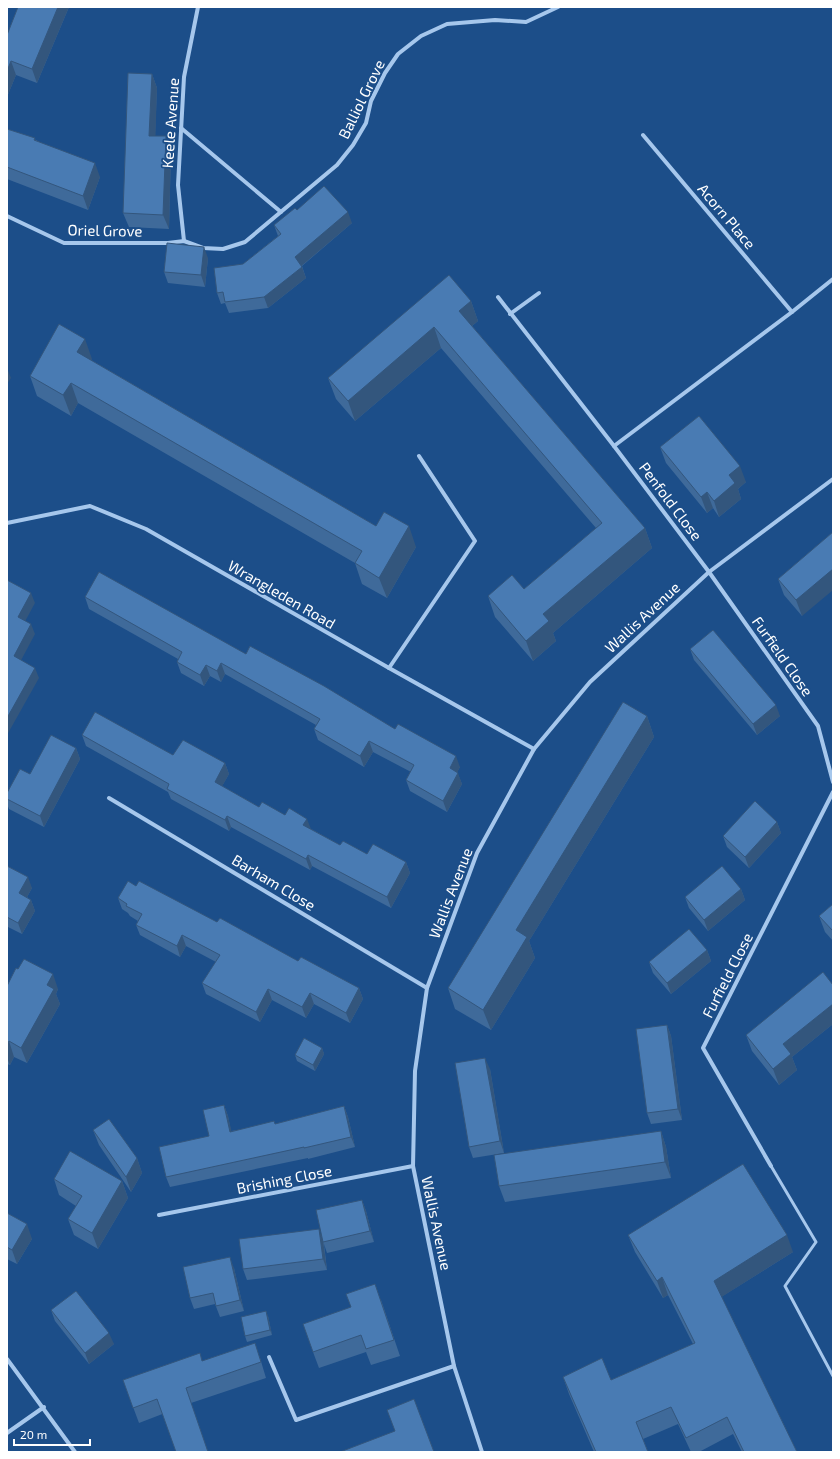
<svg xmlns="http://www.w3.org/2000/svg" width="840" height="1459" font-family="'Exo 2',sans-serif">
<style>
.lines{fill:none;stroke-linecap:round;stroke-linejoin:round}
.service{stroke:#a6c7ec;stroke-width:3}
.minor{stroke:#a6c7ec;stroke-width:4}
.wall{fill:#3f6a9a}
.shaded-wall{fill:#33567d}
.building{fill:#497bb3;stroke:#33567d}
.labels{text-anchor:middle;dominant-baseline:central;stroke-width:3.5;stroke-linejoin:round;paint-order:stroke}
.street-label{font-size:15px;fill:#fff;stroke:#1c4e89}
</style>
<rect width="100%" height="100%" fill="#1c4e89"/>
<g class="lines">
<path class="service" d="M771,1166L816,1242L785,1286L833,1376"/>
<g class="minor">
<path d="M181,128L281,212"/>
<path d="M643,135L792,312"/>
<path d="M7,216L64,243H168L184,241L203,248L223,249L245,242L337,165L353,145L366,123L371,101L385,73L398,54L421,36L447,24L495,20L526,22L558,7"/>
<path d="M184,241L178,185L184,77L198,7"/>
<path d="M498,297L614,446L709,572L818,726L833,782"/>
<path d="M510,314L539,293"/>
<path d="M614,446L792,312L833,279"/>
<path d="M7,523L90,506L146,529L389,668L534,749"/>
<path d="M389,668L475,541L419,456"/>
<path d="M109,798L427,988"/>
<path d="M771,1166L703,1048L833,792"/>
<path d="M159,1215L413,1166"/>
<path d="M269,1357L296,1420L454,1366"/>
<path d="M7,1359L75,1452"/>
<path d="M7,1433L44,1407"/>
<path d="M482,1452L454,1366L413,1166L415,1071L427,988L477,853L534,749L590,682L709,572L833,479"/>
</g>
</g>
<g class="wall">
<path d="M18,7H69L37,83L16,75L7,97V35Z"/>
<path d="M152,74L157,88L155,136L171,150L169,229L129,227L123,213Z"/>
<path d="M7,129L36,140L100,177L88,210L7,179Z"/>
<path d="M297,210L352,223L302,266L306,278L268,308L229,313L225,303L221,304L217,293L243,264L278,236L274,225Z"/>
<path d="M208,258L205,287L168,283L164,272Z"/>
<path d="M471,301L478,321L472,326L645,528L652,548L553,633L556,641L533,661L495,617L488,596L524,589L596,528L441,348L355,421L336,399L328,378Z"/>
<path d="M92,359L91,360L376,526L416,547L387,598L362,584L355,563L78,403L71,416L37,396L30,376Z"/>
<path d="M660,447L746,482L738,489L741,499L719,517L713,508L707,513L666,463Z"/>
<path d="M833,532L802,616L784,595L778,579Z"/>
<path d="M85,597L246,654L460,767L457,772L462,784L447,812L410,791L406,780L411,772L373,752L364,767L318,740L314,729L316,725L225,674L221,682L210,676L204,686L181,673L177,662L178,659L89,609Z"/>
<path d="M690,649L780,716L757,735L694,660Z"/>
<path d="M647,716L654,737L529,941L535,958L491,1030L455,1009L448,988Z"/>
<path d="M82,735L173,755L225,763L229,774L222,786L259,807L311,829L340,845L367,854L406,862L410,873L391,908L312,866L310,870L231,827L229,831L171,799L168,792L86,746Z"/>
<path d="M76,748L80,759L44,827L9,809L7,804V793L30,774Z"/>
<path d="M777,822L781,833L749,868L727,847L723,836Z"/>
<path d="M7,866L32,888L27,897L31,900L35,911L22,934L8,927L7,930Z"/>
<path d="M136,886L217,922L298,961L359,988L363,999L350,1023L314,1004L306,1018L272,1000L260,1022L206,994L202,983L216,962L186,946L180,957L140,935L136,925L138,921L130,916L128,913L122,909L118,898Z"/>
<path d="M741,889L745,900L708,931L689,908L685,897Z"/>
<path d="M833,904V941L825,932L819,916Z"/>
<path d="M707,950L711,961L671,994L653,973L649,962Z"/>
<path d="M833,985V1024L792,1057L797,1070L779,1085L752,1051L746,1035Z"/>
<path d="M7,986L58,989L56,994L60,1004L27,1063L14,1057L10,1065L7,1064Z"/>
<path d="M667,1025L671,1036L682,1120L651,1124L647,1113Z"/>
<path d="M322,1048L324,1054L315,1071L297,1061L295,1055Z"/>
<path d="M490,1069L504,1153L473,1158L469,1147Z"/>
<path d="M224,1105L228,1116L231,1131L275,1124L344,1106L348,1117L355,1147L308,1159V1158L170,1187L166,1177L209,1136Z"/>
<path d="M93,1130L137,1158L142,1173L131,1192L99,1145Z"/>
<path d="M661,1131L666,1147L671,1178L505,1202L499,1186Z"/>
<path d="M54,1179L122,1181L128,1198L98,1249L74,1235L68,1219L76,1206L59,1195Z"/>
<path d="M362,1200L366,1211L374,1242L327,1253L324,1244L327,1270L247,1280L243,1269L321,1234Z"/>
<path d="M7,1213L32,1239L17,1264L7,1259Z"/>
<path d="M628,1235L793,1252L721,1297L797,1452H742L733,1434L699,1452H691L678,1424L643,1439L648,1452H594L569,1394L563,1377L611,1380L693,1344L668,1295L663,1298L635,1252Z"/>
<path d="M234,1268L244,1311L220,1317L215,1304L194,1309L190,1298Z"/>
<path d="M381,1300L400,1356L371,1365L366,1352L319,1368L313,1352Z"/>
<path d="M51,1310L114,1344L89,1364L55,1321Z"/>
<path d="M268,1316L272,1335L247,1342L245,1336Z"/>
<path d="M260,1358L266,1378L191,1403L139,1423L123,1380L202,1361Z"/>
</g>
<g class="shaded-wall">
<path d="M58,7H69L37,83L32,69Z"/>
<path d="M11,61L16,75L7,97V71Z"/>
<path d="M152,74L157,88L155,150L149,136Z"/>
<path d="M166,136L171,150L169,229L163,215Z"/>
<path d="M95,163L100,177L88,210L83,196Z"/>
<path d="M348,212L352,223L299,268L295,257Z"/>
<path d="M204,247L208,258L205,287L201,275Z"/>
<path d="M302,267L306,278L268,308L264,297Z"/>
<path d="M471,301L478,321L466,331L459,311Z"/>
<path d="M434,327L441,348L355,421L348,401Z"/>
<path d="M85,339L92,359L84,373L77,352Z"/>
<path d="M7,368L11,378L7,384Z"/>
<path d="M71,383L78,403L71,416L63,395Z"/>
<path d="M740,466L746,482L738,489L741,499L719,517L714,501L729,475Z"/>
<path d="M707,492L713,508L707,513L701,497Z"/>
<path d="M409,526L416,547L387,598L379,578Z"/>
<path d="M645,528L652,548L553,633L556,641L533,661L526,641L543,614Z"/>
<path d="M833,569V590L802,616L796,600Z"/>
<path d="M31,593L35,603L22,627L18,617Z"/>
<path d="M31,624L35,634L18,666L14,656Z"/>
<path d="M221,663L225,674L221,682L217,671Z"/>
<path d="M206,665L210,676L204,686L200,675Z"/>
<path d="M35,668L39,678L7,735V718Z"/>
<path d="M776,705L780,716L757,735L753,724Z"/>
<path d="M647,716L654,737L529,941L535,958L491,1030L483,1010L516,930Z"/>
<path d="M369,741L373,752L364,767L360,756Z"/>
<path d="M76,748L80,759L44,827L40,816Z"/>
<path d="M456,756L460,767L454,779L450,768Z"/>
<path d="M225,763L229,774L219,792L215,782Z"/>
<path d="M458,773L462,784L447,812L443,801Z"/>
<path d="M227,816L231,827L229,831L225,820Z"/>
<path d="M307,819L311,829L303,825Z"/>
<path d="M777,822L781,833L749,868L745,857Z"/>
<path d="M308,855L312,866L310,870L306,859Z"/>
<path d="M406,862L410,873L391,908L387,897Z"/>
<path d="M28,877L32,888L23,904L19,893Z"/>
<path d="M741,889L745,900L708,931L704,920Z"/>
<path d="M31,900L35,911L22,934L18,923Z"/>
<path d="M182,935L186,946L180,957L177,946Z"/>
<path d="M707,950L711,961L671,994L667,983Z"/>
<path d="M53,974L58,989L56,994L60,1004L27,1063L21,1048L47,985Z"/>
<path d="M359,988L363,999L350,1023L346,1013Z"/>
<path d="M268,989L272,1000L260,1022L256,1012Z"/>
<path d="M310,993L314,1004L306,1018L302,1007Z"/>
<path d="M833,1004V1024L792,1057L797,1070L779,1085L773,1069L783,1044Z"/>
<path d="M667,1025L671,1036L682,1120L678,1109Z"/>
<path d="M9,1041L14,1057L10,1065L7,1058V1045Z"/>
<path d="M322,1048L324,1054L315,1071L313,1065Z"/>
<path d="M485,1058L490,1069L504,1153L500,1141Z"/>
<path d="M224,1105L228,1116L234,1142L230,1132Z"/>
<path d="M344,1106L348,1117L355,1147L351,1137Z"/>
<path d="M661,1131L666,1147L671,1178L665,1162Z"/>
<path d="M137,1158L142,1173L131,1192L126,1177Z"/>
<path d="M122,1181L128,1198L98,1249L92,1233Z"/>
<path d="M362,1200L366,1211L374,1242L370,1231Z"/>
<path d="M27,1224L32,1239L17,1264L12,1250Z"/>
<path d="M319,1229L323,1240L327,1270L323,1259Z"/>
<path d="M787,1235L793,1252L720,1298L714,1281Z"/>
<path d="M230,1257L234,1268L244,1311L240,1300Z"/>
<path d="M662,1277L668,1295L663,1298L657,1281Z"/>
<path d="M266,1311L268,1316L272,1335L270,1330Z"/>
<path d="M109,1333L114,1344L89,1364L85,1353Z"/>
</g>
<g class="building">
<path d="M18,7H58L32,69L11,61L7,71V35Z"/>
<path d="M128,73L152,74L149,136H166L163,215L123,213Z"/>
<path d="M7,129L35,138L34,140L95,163L83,196L7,167Z"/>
<path d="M324,186L348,212L295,257L302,267L264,297L225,302L223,292L217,293L214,268L243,264L281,234L274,225L295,208L297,210Z"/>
<path d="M167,243L204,247L201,275L164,272Z"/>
<path d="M449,275L471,301L459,311L645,528L543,614L549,621L526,641L488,596L512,575L524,589L602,523L434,327L348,401L328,378Z"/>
<path d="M59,324L85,339L77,352L376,526L384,512L409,526L379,578L355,563L362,551L71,383L63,395L30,376Z"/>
<path d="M699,416L740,466L729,475L735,483L714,501L707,492L701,497L660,447Z"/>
<path d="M833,532V569L796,600L778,579Z"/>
<path d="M99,572L246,654L250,646L324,686L395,729L398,724L456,756L450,768L458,773L443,801L406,780L414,765L369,741L360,756L314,729L320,719L221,663L217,671L206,665L200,675L177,662L182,652L85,597Z"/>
<path d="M7,580L31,593L18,617L31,624L14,656L35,668L7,718Z"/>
<path d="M713,630L776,705L753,724L690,649Z"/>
<path d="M623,702L647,716L516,930L527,937L483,1010L448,988Z"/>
<path d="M95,712L173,755L183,740L225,763L215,782L259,807L262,802L285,815L289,808L307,819L303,825L340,845L343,841L367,854L373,844L406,862L387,897L308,855L306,859L227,816L225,820L167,789L169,784L82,735Z"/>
<path d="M51,735L76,748L40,816L7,799V793L20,769L30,774Z"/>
<path d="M755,801L777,822L745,857L723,836Z"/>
<path d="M7,866L28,877L19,893L31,900L18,923L7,917Z"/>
<path d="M722,866L741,889L704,920L685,897Z"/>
<path d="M128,881L136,886L139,881L217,922L220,918L298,961L301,957L359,988L346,1013L310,993L302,1007L268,989L256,1012L202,983L220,955L182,935L177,946L136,925L142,914L126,906L127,904L118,898Z"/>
<path d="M833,904V931L819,916Z"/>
<path d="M689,929L707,950L667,983L649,962Z"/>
<path d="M24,959L53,974L47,985L54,989L21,1048L9,1041L7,1045V986L16,968L18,969Z"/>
<path d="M823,972L833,985V1004L783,1044L791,1054L773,1069L746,1035Z"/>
<path d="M667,1025L678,1109L647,1113L636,1029Z"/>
<path d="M304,1038L322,1048L313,1065L295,1055Z"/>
<path d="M485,1058L500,1141L469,1147L455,1063Z"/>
<path d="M224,1105L230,1132L274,1121L275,1124L344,1106L351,1137L304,1148V1147L166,1177L159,1147L209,1136L203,1110Z"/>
<path d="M109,1119L137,1158L126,1177L93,1130Z"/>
<path d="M661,1131L665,1162L499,1186L494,1155Z"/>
<path d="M70,1151L122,1181L92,1233L68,1219L82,1196L54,1179Z"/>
<path d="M743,1164L787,1235L714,1281L797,1452H744L727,1417L686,1438L671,1407L636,1422L648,1452H596L563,1377L602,1358L611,1380L695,1343L662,1277L657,1281L628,1235Z"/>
<path d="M362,1200L370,1231L323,1242L316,1210Z"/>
<path d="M7,1213L27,1224L12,1250L7,1247Z"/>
<path d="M319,1229L323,1259L243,1269L239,1239Z"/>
<path d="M230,1257L240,1300L216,1306L213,1293L190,1298L183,1267Z"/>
<path d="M375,1284L394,1340L366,1349L361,1335L313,1352L303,1324L351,1307L346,1294Z"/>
<path d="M76,1291L109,1333L85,1353L51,1310Z"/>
<path d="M266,1311L270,1330L245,1336L241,1317Z"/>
<path d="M255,1343L261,1362L186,1388L208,1452H176L157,1399L133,1408L123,1380L200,1353L202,1361Z"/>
<path d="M414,1399L434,1452H340L395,1431L387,1410Z"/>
</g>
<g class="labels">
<g class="street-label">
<text transform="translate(361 99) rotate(-64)">Balliol Grove</text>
<text transform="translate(170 123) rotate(-86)">Keele Avenue</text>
<text transform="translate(727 216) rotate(50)">Acorn Place</text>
<text transform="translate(105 230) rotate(1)">Oriel Grove</text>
<text transform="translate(671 501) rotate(53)">Penfold Close</text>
<text transform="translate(282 594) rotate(30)">Wrangleden Road</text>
<text transform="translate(642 617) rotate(-43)">Wallis Avenue</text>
<text transform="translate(783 656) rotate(55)">Furfield Close</text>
<text transform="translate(274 882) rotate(31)">Barham Close</text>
<text transform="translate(450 893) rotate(-69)">Wallis Avenue</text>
<text transform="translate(727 975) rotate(-63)">Furfield Close</text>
<text transform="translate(284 1179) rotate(-11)">Brishing Close</text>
<text transform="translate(437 1223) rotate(78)">Wallis Avenue</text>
</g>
</g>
<rect width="840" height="1459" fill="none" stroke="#ffffff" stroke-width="16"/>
<path d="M14 1439v6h76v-6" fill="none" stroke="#ffffff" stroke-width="2"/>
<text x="20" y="1439" font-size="12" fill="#ffffff" stroke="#1c4e89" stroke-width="3" paint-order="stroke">20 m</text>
</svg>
